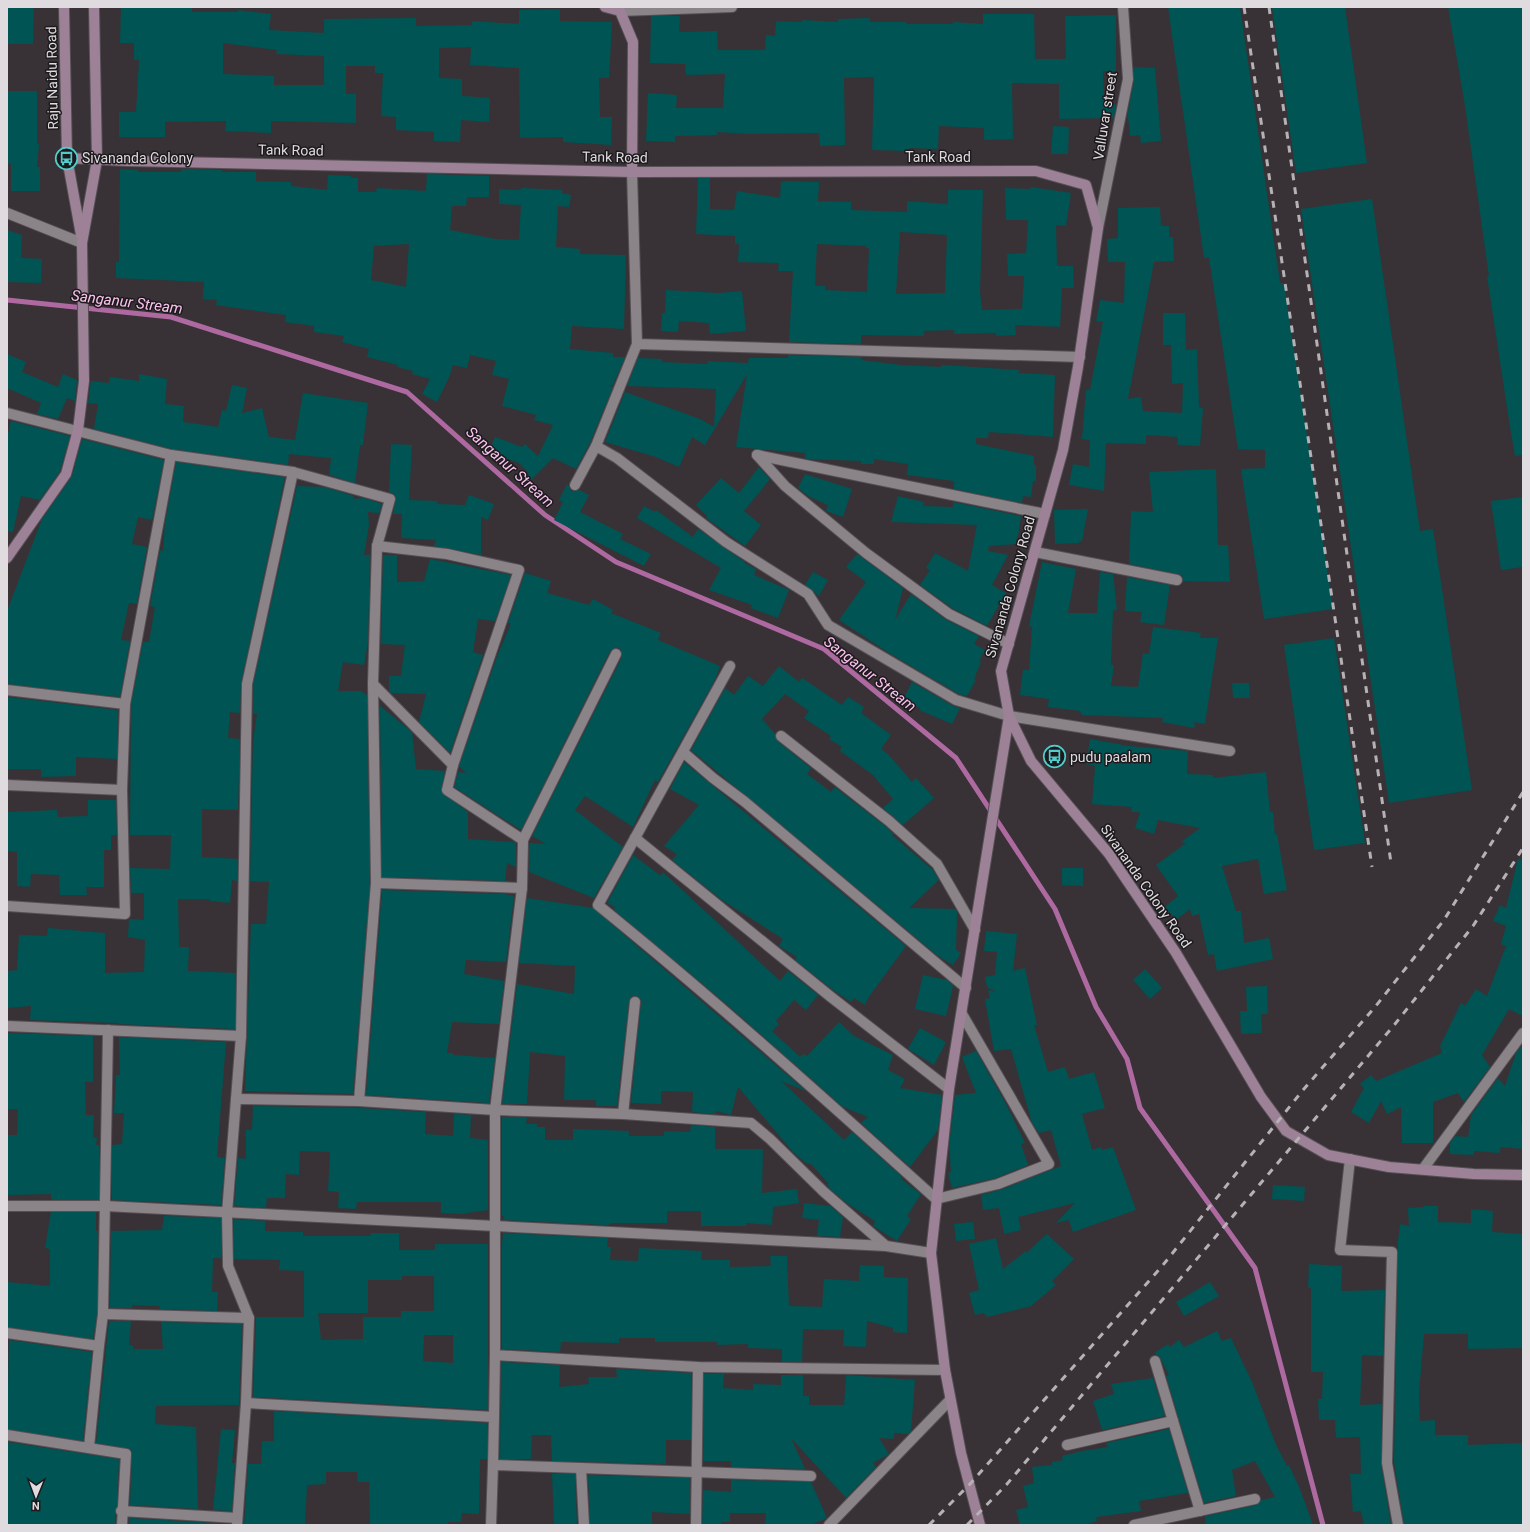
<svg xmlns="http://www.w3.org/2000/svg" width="1530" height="1532" font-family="Roboto,sans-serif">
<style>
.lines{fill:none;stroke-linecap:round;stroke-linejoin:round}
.stream{stroke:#ae69a1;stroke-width:5}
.building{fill:#005454;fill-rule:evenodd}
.street-casing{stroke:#554f54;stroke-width:12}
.secondary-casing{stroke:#554f54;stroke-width:12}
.street{stroke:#8a8388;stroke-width:10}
.secondary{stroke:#9d8297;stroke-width:10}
.rail{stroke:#b5b1b4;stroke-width:3;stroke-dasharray:7 7;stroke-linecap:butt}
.labels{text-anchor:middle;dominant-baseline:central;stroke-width:3;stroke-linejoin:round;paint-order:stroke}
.street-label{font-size:14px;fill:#dfdbde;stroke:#1d1a1d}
.poi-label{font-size:14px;fill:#dfdbde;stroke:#1d1a1d;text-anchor:start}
.water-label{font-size:15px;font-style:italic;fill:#fbc2ee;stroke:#1d1a1d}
</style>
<rect width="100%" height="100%" fill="#383236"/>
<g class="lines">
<path class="stream" d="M7,300L171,317L407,392L545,515L616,562L824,649L956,758L1055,909L1096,1007L1127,1059L1140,1108L1255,1268L1323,1525"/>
</g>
<g class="building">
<path d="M7,7H34L33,44H7Z"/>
<path d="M121,7H192V12H238V10L271,14L269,30L324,33V19L416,18V26L472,25V21L519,24V10L560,9V21L612,22L609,78H599L600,117H612L611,145L563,142V137L520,138L519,68L470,65L471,47L439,48V78L462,79V96L490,98L489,122L461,120L460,142L434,141V132L396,130V117L381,116L383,73H375V66H346V94H356V123L271,121V133L225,131L226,121L165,122V137H119V112H136L139,60H134V43H120ZM223,43L277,50L276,54L324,56V85H274V76L223,74Z"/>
<path d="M1168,7H1240L1280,283H1284L1333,609L1264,619L1241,469L1265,468V450L1238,449L1209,257L1204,258Z"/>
<path d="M1272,7H1345L1367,163L1296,173Z"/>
<path d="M1448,7H1523V455L1515,456L1510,427L1487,276H1489L1465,106Z"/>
<path d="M983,14H1034L1035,59H1066L1065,16L1116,15V71H1103L1104,105L1116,104L1114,118L1059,119V84L1012,83L1013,139L984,140V128L939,126L938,149L909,148V151L872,150L874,77L844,78L845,145L820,146L819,133L750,134L717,132V135L675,136V142L646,141L648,93L677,95L676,108H723L725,74L686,75L685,64L650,63L651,16H680L679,32L717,31L718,50H765L766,35L775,36L776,21L802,22L803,20L838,22V19L870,18V22H906V24H953V22L983,24Z"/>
<path d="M1134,67L1155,68L1161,141L1141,143L1140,135L1130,136L1128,117H1127L1134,80Z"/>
<path d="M7,91H37V144H39L37,167H40V191H11V164L7,163Z"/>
<path d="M1053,126L1069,127L1068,154H1051Z"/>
<path d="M120,169L138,170V172H181V169H194L222,170V172H256V181L291,182V186L327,190L328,175L351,176L350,178H358V192H376L377,188L426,191L427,174L489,176V197H467L466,206H452L450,230L495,239L519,240L521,205L499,204V189L521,190V188L562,190V193L571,195L569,207L558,206L556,247L580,249V254L626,255L624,329L572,326L570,349L613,353V357H625L613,385H607L613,387L590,443L576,469L553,458L526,485L524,483L529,473L519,463L489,452L495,437L522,447L525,444L538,456L553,425L534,420L536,415L502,406L509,379L492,375L496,361L470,355L467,368L453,365L450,375L437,402L422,394L430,379L412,374L413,371L397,367L398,365L367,357L369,349L342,342L344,336L314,332V326L285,322L286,315L216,305L217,300L203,299L204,282L116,278V262H119ZM409,244L406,287L371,280L374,246Z"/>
<path d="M698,178H710V209L734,210L737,191L780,198L781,182L788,181L819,182L818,201L851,202V210L907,212V201L948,204V190H983L980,292L982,310L1022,309L1024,276H1008L1007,254L1026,253L1028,220H1006L1005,188L1030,189L1031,187L1071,193L1066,226L1056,225L1057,266H1073L1074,288H1062L1060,327L1015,325L1016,335L996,336V333L954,334V330L924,331V336L861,335V344L789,342L793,271H778L779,263L738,262L739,244H735V236L696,234ZM900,232L947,235L945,293L896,294ZM817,244L866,246V248H869L867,292L825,290V286H815Z"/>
<path d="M1372,199L1420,531L1433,529L1472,790L1389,803L1301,209Z"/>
<path d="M1160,207L1161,226H1169V237H1173L1174,261L1154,262L1128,399L1141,397L1143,411L1182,413L1183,383L1172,384L1171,345H1163V313H1185L1186,350L1197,349L1199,407L1203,408L1200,446L1177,445L1178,437L1146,435V444L1106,443L1104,491L1069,485L1073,464L1089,467L1090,440L1082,439L1086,390H1090L1103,322L1096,321L1100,300L1124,303L1125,262H1108L1107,239L1118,238V208Z"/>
<path d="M7,230L22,235L21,258L42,259L41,283L7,282Z"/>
<path d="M666,290L718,293L742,291L746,331L710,334L709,323L679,321L678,332L661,331L662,313H665Z"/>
<path d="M7,354L26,362L22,372L58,387L63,374L77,380L75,401L67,398L58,419L37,414L41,403L7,388Z"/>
<path d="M788,355L861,357V360L901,365L941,367L942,365L959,366L1019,370L1018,373L1055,375L1053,437L989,432L988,438H976V444L1034,456V465H1036V481H1033L1031,497L1023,496L1022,503L954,489V481L907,475L908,464L874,459V464H861V461L807,459L805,458V453L736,447L747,374L705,445L692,437L679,467L656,457L605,442L625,392L700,419L714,427L716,389L627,386L638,358L662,359V362L707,364L708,361L748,363L749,358H788Z"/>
<path d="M139,374L167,379L165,404L184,406L183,422L218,427L222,410L226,411L232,385L247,388L242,413L262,408L269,437L295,440L303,393L368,403L363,445H360L355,483L329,475L331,458L289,454L288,465L172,449L94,429L98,404L88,403L91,381L109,383L110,377L139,381Z"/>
<path d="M11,421L70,436L60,471L40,500L21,496L13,532L7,531V438Z"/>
<path d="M82,439L164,460L152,520L138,517L132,544L147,547L137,604L129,603L121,640L130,641L120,697L7,684V611L42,519L72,476Z"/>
<path d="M391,444L412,445L409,500L437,501V504L465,505L469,495L494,504L488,520L481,517V555L434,546L436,540L401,538L402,514H393L396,498L394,494L389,492Z"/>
<path d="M176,462L285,477L241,683L240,713L230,712L228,738L240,739L238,810L202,809V857L238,859L237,881L232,880L230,903L210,901V899H178L179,947H189L188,971L236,973L235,1029L119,1024V1023L30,1020L31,1006L7,1008V971L17,970L19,935L47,936L48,928L105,933V973L144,972L145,940L128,937L129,919L144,920V893H131L130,868L170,869L171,835H130L131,705L143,642H149L155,607L150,606L160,550L163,551L165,523Z"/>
<path d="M759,467L770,479L744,511L761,525L745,546L706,518L707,516L696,505L721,478L739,493Z"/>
<path d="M1216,469L1218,545H1228L1230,582L1183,581L1182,575L1178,574L1129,564L1131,511L1153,512L1149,472Z"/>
<path d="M805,474L852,489L843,517L826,511L828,505L808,496L798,488Z"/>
<path d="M567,484L572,491L579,490L589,495L580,512L623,534L620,539L651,554L644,566L554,520L563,502L559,500Z"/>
<path d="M297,486L324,487L354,496L353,499L364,498L382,504L379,513L368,512L369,525L364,555H370L368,643L364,665L343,662L338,691H361L367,695L370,883L353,1094L245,1091L251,924H266L269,882L250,881L253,740L257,714H253V685Z"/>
<path d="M898,496L924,502L923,506L953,507V502L1021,516L1018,536H1017L1016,544L989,546L988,551L1008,555L992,585L1006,593L987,626L952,608L920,585L930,570L926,568L935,553L968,571L977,525L891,522Z"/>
<path d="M1523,497V567L1501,570L1491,501Z"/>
<path d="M644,506L655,512L656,510L693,537L698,529L745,562L744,563L756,569L754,575L789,590L778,618L751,608L752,605L709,590L721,568L637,518Z"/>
<path d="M1088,509L1082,541H1079V543L1055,544L1054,510Z"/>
<path d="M857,554L903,588L895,620L911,594L945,619L979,636L974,644L985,650L979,661L981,662L974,679L976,680L967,696L959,694L889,653L839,620L866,582L846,567Z"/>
<path d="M383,555H397V582L424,581L430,559L511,575L495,621L478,619L473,652L483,655L450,753L419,722L426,694L391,693L389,691V676H401L405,645L381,644Z"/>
<path d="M1042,562L1076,569L1068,613H1097L1100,572L1113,574L1117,610H1113L1111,665H1114L1111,686L1138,687L1143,653L1149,654L1153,627L1201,633L1200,638H1218L1205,724L1194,722L1195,728L1162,722L1163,718L1082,715L1080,711L1048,707L1049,699L1020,695L1023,670H1029L1032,627L1029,626Z"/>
<path d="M813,572L828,580L819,596L805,585Z"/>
<path d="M525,573L551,581L547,593L589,605L593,599L613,610L611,613L661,633L658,640L720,666L715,680L658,782L655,780L633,827L585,796L575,810L623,847L594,898L529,872V843L546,844L532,836L622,657V653L619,648H615L610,651L521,830L454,787L458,772L466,773L459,766L496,659L511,623H508Z"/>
<path d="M1127,577L1170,585L1164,625L1140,622L1142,612L1125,611Z"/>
<path d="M1334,638L1365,843L1314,850L1284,645Z"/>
<path d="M779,666L799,682L802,678L842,705L848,697L864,707L861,713L891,735L881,749L888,754L912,782L916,778L934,798L903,825L883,808L893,799L873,775L840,751L842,747L829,739L831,736L804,718L809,711L785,694L762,719L775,734L777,741L811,768L807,774L831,792L835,787L846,796L885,826L894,834L892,835L933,870L939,880L909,908L956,909L957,912L956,950L961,953L953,965L938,956L691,750L725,688L734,695L748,676L763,686Z"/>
<path d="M912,682L953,706L960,708L952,724L919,710L920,708L903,700Z"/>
<path d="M1232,683H1249L1250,698H1233Z"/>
<path d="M7,697L118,710L117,759L76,757V776L41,777V769H7Z"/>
<path d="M380,706L412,732L416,769L445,771L441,792L468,812V839L514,842L516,843V867L507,863L505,881L382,877Z"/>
<path d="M1090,739L1129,746L1188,751L1187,774L1213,775V778L1266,772L1270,812H1273L1275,835L1277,834L1287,890L1264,894L1258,859L1222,866L1236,911H1241L1244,943L1269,938L1273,959L1217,971L1214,954L1208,955L1199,914L1192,916L1190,909L1176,920L1165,907L1178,896L1156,865L1186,843L1181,842L1200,828L1158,820L1154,834L1135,828L1140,812H1131L1132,807L1092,804L1095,766L1086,764Z"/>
<path d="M684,762L906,946L868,998L865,1005L854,998L851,1002L833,990L795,960L797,957L779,946L783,939L722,900L672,860L677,854L664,846L699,805L670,789Z"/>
<path d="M88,800H116L117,835H111V850H104V887H86L87,895H60L59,875L31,874L30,887L17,886V852L7,851V812L57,810L58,817L88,816Z"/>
<path d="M633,855L661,876L663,872L780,981L788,971L818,995L806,1010L794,1000L776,1021L779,1024L772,1031L800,1057L803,1054L807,1056L839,1022L854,1036L893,1055L888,1070L905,1079L900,1088L942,1095L938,1130L910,1167L861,1123L868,1117L843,1107L731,1008L614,910L615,907L607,903Z"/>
<path d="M1518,859L1523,860V1016L1509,1009L1482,1055L1490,1067L1464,1102L1458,1093L1433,1102V1143H1402L1401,1107L1387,1114L1381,1101L1369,1123L1351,1112L1364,1088L1360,1084L1371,1075L1376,1081L1442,1053L1440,1046L1461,1003L1465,1006L1476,989L1487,996L1506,946L1501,944L1506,926L1493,921L1500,905L1506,908Z"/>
<path d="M1062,868H1083V886L1062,885Z"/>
<path d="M382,890L504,894L514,896L506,962L466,960L464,974L504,981L499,1024L452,1022L447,1053H454L453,1055L495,1058L489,1103L366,1095Z"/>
<path d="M527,898L593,908L806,1091L781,1081L844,1140L852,1132L902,1177L901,1179L921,1194L907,1216L911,1219L897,1241L873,1226L875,1221L848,1204L830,1189L827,1184H829L811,1164H807L793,1152L738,1087L731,1115L716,1111V1114L692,1112L693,1092L661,1091V1104L631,1103L641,1003V999L636,996H632L629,1001L617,1106H596V1100H564L565,1056L530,1052L527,1104H502L517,984L574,994L575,966L519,963Z"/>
<path d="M986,931L1017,934L1013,971L1025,968L1037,1025H1034L1048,1072L1065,1067L1069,1079L1094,1072L1105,1108L1082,1114L1092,1150L1101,1147L1102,1150L1113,1147L1136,1210L1073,1232L1069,1220L1056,1223L1075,1203L1018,1217L1021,1230L1004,1234L999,1208L983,1210L981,1195L1000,1190L1061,1166L1051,1130L1039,1133L1032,1123L1011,1049L994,1051L985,999L990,998L988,990L996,992L987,987L985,977L995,975L997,952L984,951Z"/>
<path d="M1145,969L1162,988L1150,999L1133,980Z"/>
<path d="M923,975L947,980L953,986L946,1016L915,1009Z"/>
<path d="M1267,986L1268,1014H1261L1262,1033L1241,1034L1240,1011H1247L1246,987Z"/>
<path d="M920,1028L946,1042L934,1065L908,1049Z"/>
<path d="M7,1033L93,1036V1082H85L86,1115H94L93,1137L97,1138L96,1145H99V1200H53L51,1199V1194L7,1195V1135H17L18,1109H7Z"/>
<path d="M119,1037L226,1042L217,1157L225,1158L221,1205L112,1200V1145L122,1144L124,1113H114L116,1075H120Z"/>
<path d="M1523,1044L1521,1124L1523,1123V1149L1500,1147V1153L1474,1151V1155L1450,1154V1143L1455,1136L1468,1137L1471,1115L1498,1078L1505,1086L1516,1053Z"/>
<path d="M976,1051L1005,1102L1025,1143L1021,1144L1028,1165L996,1178L952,1188L948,1173L951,1172L949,1146L955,1095L976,1093L962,1057Z"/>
<path d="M253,1106L359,1108L426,1112L425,1134L453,1136L454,1114L471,1115L470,1138L488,1140V1210L460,1214L441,1213V1202H357L356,1209L338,1208L339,1192L328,1191L330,1152L300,1151L299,1175L286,1174L285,1198H267L266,1208L234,1206L238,1158L246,1159V1130H252Z"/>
<path d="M502,1117H527L526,1124H537V1127H545V1140H573V1129L629,1131V1136H664V1131L690,1132L691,1125L715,1127V1149H763L762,1193L797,1189L799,1203L773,1207L772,1225L746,1223V1226H701V1211H667V1223H612L608,1225L503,1220L504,1216H502Z"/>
<path d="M1273,1185L1305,1187L1304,1201L1272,1199Z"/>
<path d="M804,1203L830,1206L843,1217L840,1237L817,1236L819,1220L802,1218Z"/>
<path d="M1424,1206H1438V1222L1471,1223V1209L1493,1211L1492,1232L1523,1234V1348L1468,1349V1334H1424L1419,1393L1420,1421L1435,1420V1435H1468V1445L1523,1443V1525H1404L1394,1462L1398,1241L1400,1224L1409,1226L1408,1208L1424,1207Z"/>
<path d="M51,1212H96V1231H98L97,1314L93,1339L7,1327V1282L50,1286V1249L45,1248Z"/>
<path d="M164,1216L221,1218V1258H213L212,1292H218L217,1311L160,1309L159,1306L132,1305V1308H110L111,1231L162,1230Z"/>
<path d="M234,1219L265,1221V1231L303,1232V1236H371L370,1233H399V1250H435V1244H488V1410L253,1397L256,1317H304V1271L279,1270L280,1260L234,1259ZM402,1276H434V1311H401V1317H363V1339L321,1340L318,1313H368V1280H402ZM424,1335H453V1363L423,1361Z"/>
<path d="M973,1222L975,1239L956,1241L954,1224Z"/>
<path d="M503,1233L608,1238L607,1247H611L610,1260L638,1261L639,1248L702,1251L701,1260H730V1267L771,1266L770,1256H787L789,1306L822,1307L824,1279L859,1281L860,1265L884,1266V1277L908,1278L907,1333L893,1332V1328L867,1321L866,1347L843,1346L844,1330L803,1329L802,1362H782V1349L748,1348V1344L717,1345V1342H655V1338H619V1343L561,1342L560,1352L502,1349V1245Z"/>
<path d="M1047,1234L1074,1259L1052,1281L1056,1285L1031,1306L987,1317L984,1313L975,1315L969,1293L979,1290L969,1244L996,1238L1003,1269L1026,1251V1253Z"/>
<path d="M1309,1264L1342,1266L1341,1291L1385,1290L1383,1356L1362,1355L1360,1405L1382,1404L1381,1464L1391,1525H1364L1361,1511L1353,1512L1350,1474H1361L1360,1437L1336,1438L1335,1420H1319L1318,1399H1322L1323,1372H1311V1288H1308Z"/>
<path d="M1210,1282L1219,1296L1184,1316L1176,1302Z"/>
<path d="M109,1321H131L129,1345L133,1346V1349H163L161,1322L242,1324L239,1405L156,1406L155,1424L196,1427L198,1509L130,1505L132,1451L127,1448L96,1443Z"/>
<path d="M1217,1331L1222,1341L1231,1338L1252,1382L1276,1445L1287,1466L1289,1465L1300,1489L1313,1525H1206L1205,1516L1256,1505L1261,1500L1275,1497L1255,1461L1232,1470L1236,1496L1204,1503L1166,1376H1169L1160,1357L1154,1353L1168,1344L1170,1347L1179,1340L1184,1347Z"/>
<path d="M9,1340L92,1352L83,1441L7,1429Z"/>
<path d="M501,1362L560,1365L559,1387L589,1384L588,1377H617L616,1369L691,1373V1440H666V1464L552,1461L551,1435H532L531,1459H500Z"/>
<path d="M704,1374H724L723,1388L753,1390V1384L781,1385V1375H803V1396H809V1405H844L846,1375L915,1380L911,1431L908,1434L894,1433V1439L879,1438L889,1454L873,1463L876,1467L846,1498L791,1438L805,1469L731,1467V1461H703Z"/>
<path d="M1153,1378L1165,1416L1102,1430L1093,1401L1114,1394L1111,1384Z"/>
<path d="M274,1411L487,1423V1459H480L479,1514L462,1513L461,1522H448V1525H370L369,1482H358L357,1472H326V1484L307,1485L305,1525H244L248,1464H261L262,1441H274Z"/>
<path d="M221,1429L235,1430L232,1463H235L232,1511L213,1510Z"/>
<path d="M1169,1429L1188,1493L1139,1501L1141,1511L1096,1517L1097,1521L1083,1525H1020L1016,1510L1028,1507L1023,1486L1034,1483L1032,1467L1052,1465V1462L1063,1460L1062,1456L1082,1451L1108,1447L1106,1443Z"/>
<path d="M7,1442L119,1459L117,1506L115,1511L116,1525H7Z"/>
<path d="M552,1474H575L577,1525H554Z"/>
<path d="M588,1475L690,1478V1514L652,1512V1525H590Z"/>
<path d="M731,1480L811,1482L827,1518L810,1525H765L766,1513H730V1522H721V1525H702L703,1490L731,1492Z"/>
<path d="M129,1518L231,1524V1525H129Z"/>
</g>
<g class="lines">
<defs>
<g id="street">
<path d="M620,7V11L732,7"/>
<path d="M632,172L637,344L1080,357"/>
<path d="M7,213L82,243"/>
<path d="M1098,228L1128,79L1123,7"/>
<path d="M7,413L171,455L293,472L390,499L377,546L373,684L376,883L359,1101"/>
<path d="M596,446L637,344"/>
<path d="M757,455L785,486L866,553L949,614L1009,644"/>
<path d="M757,455L1045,514"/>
<path d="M575,485L596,446L617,458L726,542L808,594L828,625L956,700L1009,716L1230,751"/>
<path d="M377,546L447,554L519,570L453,765"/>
<path d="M1035,552L1177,580"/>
<path d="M616,654L523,840L522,888L495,1110V1355L698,1367L945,1370"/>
<path d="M730,666L598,905C714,999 825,1099 936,1199L998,1184L1049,1164L962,1014"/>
<path d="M373,684L453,765L447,790L523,840"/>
<path d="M7,690L125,704"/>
<path d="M781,736L889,821L937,864L975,930"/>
<path d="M683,752L713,778L745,802L966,988"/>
<path d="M7,785L122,790"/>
<path d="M635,838L831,997L949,1089"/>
<path d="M376,883L522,888"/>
<path d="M7,906L125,914L122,790L125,704L171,455"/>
<path d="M7,1026L241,1036"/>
<path d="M236,1099L359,1101L495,1110L623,1114L751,1123L770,1139L824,1192L886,1246"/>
<path d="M623,1114L635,1002"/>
<path d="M1350,1159L1340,1250L1392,1252L1387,1463L1398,1525"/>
<path d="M1423,1169L1523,1033"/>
<path d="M7,1206H105L886,1246L931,1253"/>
<path d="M103,1314L249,1318"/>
<path d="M7,1333L99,1346L89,1447"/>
<path d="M99,1346L103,1314L108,1030"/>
<path d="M1155,1361L1200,1511"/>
<path d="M246,1403L494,1417L493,1465"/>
<path d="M494,1417L495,1355"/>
<path d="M7,1435L126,1454L122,1525"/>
<path d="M1067,1445L1173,1421"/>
<path d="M581,1468L584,1525"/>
<path d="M121,1511L237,1518"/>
<path d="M237,1525L246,1403L249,1318L228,1266L227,1213L241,1036L247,684L293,472"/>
<path d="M491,1525L493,1465L811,1476"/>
<path d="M696,1525L698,1367"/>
<path d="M829,1525L950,1400"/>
<path d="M1134,1525L1255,1499"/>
</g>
<g id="secondary">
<path d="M64,7L67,158L81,235"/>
<path d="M605,7L620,11L633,42L632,172"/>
<path d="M67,158L128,161L632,172L1036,171L1086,185L1098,228L1078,367L1063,450L1001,671L1009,716L1031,761L1109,854L1176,953L1261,1097L1286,1131L1328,1155L1389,1167L1474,1174L1523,1175"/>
<path d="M7,558L66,474L78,430L84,381L82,243L97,160L94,7"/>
<path d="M980,1525L961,1453L945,1370L931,1253L949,1089L1009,716"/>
</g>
</defs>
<use href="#street" class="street-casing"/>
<use href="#secondary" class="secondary-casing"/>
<use href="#street" class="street"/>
<use href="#secondary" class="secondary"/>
<g class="rail">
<path d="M1244,7L1372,867"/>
<path d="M1269,7L1391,863"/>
<path d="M929,1525L970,1484L1163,1265L1303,1090L1375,1007L1444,920L1523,792"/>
<path d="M967,1525L1007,1484L1395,1024L1473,926L1523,848"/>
</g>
</g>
<defs>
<symbol id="bus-ring" viewBox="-11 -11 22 22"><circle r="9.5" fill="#1d1a1d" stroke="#52cdcc" stroke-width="1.5"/><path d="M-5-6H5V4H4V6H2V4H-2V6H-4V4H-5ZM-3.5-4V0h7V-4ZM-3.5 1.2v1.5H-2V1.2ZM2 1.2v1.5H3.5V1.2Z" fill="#52cdcc"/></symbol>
</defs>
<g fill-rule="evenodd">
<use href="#bus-ring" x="54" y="146" width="25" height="25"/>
<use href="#bus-ring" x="1042" y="744" width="25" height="25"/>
</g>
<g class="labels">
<g class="street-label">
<text transform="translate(52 78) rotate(-91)">Raju Naidu Road</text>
<text transform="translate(1105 116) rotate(-81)">Valluvar street</text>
<text transform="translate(291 150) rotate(1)">Tank Road</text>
<text transform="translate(615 157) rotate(1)">Tank Road</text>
<text x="938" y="157">Tank Road</text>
<text transform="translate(1010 587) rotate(-74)">Sivananda Colony Road</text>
<text transform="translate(1146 886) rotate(55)">Sivananda Colony Road</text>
</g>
<g class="poi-label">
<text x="82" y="158">Sivananda Colony</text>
<text x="1070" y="757">pudu paalam</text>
</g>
<g class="water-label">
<text transform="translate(127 302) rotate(7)">Sanganur Stream</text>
<text transform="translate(510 467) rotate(42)">Sanganur Stream</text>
<text transform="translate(870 674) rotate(38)">Sanganur Stream</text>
</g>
</g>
<rect width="1530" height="1532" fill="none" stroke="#dfdbde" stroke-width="16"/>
<g transform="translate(36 1496) rotate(181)" stroke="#1d1a1d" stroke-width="3" paint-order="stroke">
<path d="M0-3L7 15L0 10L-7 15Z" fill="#dfdbde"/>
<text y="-6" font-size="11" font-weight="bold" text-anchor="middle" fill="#dfdbde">N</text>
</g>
</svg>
